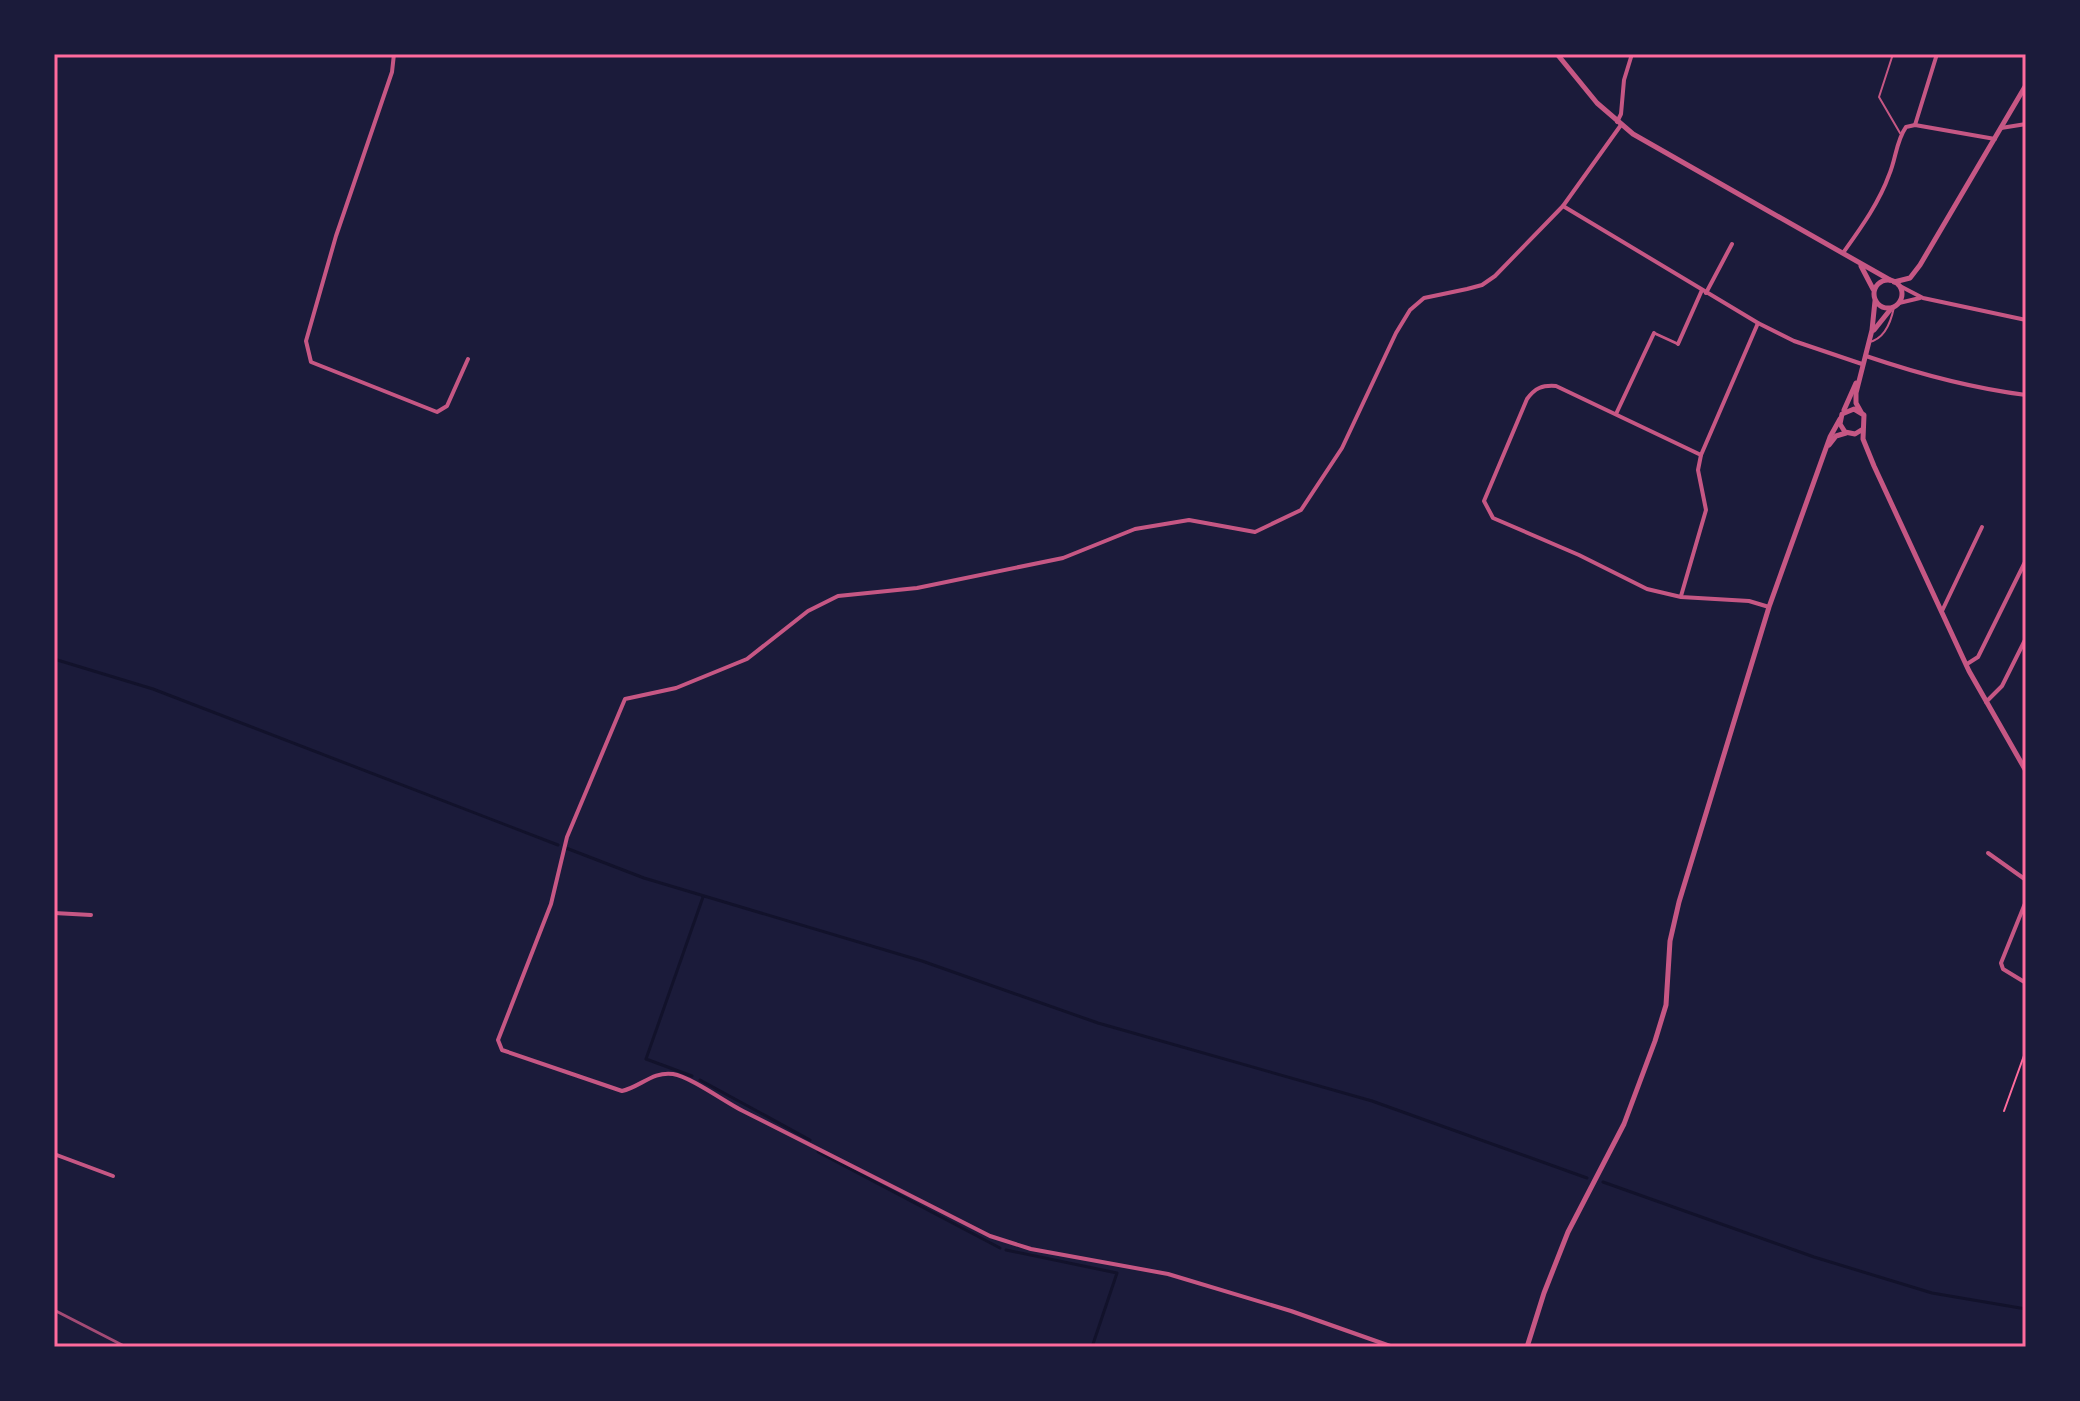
<svg xmlns="http://www.w3.org/2000/svg" width="2080" height="1401" font-family="'IBM Plex Sans',sans-serif">
<style>
.lines{fill:none;stroke-linecap:round;stroke-linejoin:round}
.stream{stroke:#12122b;stroke-width:3}
.path{stroke:#ff6b9d;stroke-width:2}
.service{stroke:#c65784;stroke-width:2}
.pedestrian{stroke:#c65784;stroke-width:3}
.minor{stroke:#c65784;stroke-width:4}
.tertiary{stroke:#c65784;stroke-width:5}
.rail{stroke:#a44b75;stroke-width:3}
.neatline{fill:none;stroke:#ff6b9d;stroke-width:3}
</style>
<rect width="100%" height="100%" fill="#1b1b3a"/>
<g class="lines">
<g class="stream">
<path d="M54,659L153,689L558,845"/>
<path d="M566,848L644,878L922,961L1098,1023L1372,1101L1587,1178"/>
<path d="M692,1076L646,1059L703,897"/>
<path d="M700,1080L810,1140"/>
<path d="M818,1152L1000,1248"/>
<path d="M1603,1182L1814,1257L1932,1293L2026,1309"/>
<path d="M1006,1250L1117,1273L1092,1347"/>
</g>
<path class="path" d="M2004,1111L2026,1050"/>
<g class="service">
<path d="M1893,54L1879,97L1900,133"/>
<path d="M1869,342C1885,339 1891,322 1894,307"/>
</g>
<path class="pedestrian" d="M1654,333L1678,344"/>
<g class="minor">
<path d="M394,54L392,72L336,236L306,341L311,362L437,412L447,406L468,359"/>
<path d="M1617,122L1621,114L1624,80L1632,54"/>
<path d="M1915,125L1937,54"/>
<path d="M2001,128L2026,124"/>
<path d="M1563,206L1758,323L1794,341L1862,364"/>
<path d="M1843,253C1860,229 1879,203 1889,175C1896,159 1896,141 1906,127L1915,125L1995,139"/>
<path d="M1898,285L1923,298L2026,320"/>
<path d="M1706,293L1732,244"/>
<path d="M1899,303L1920,298"/>
<path d="M1678,344L1702,290"/>
<path d="M1866,356C1919,374 1970,388 2026,395"/>
<path d="M1616,414L1654,333"/>
<path d="M1701,455L1556,386C1542,385 1535,388 1527,399L1484,501L1493,518L1579,555L1647,589L1681,597L1749,601L1769,607"/>
<path d="M1681,596L1706,510L1698,470L1701,455L1758,323"/>
<path d="M1942,611L1982,527"/>
<path d="M1967,664L1978,657L2026,560"/>
<path d="M1986,702L2002,686L2026,638"/>
<path d="M1988,853L2026,880"/>
<path d="M2026,901L2001,963L2003,969L2026,983"/>
<path d="M54,913L91,915"/>
<path d="M54,1154L113,1176"/>
<path d="M1393,1347L1291,1311L1168,1274L1031,1249L990,1236C908,1194 826,1153 743,1111C725,1102 691,1077 673,1074C653,1071 640,1087 622,1091L502,1050L498,1040L551,904L567,837L625,699L676,688L747,659L808,611L838,596L917,588L1063,558L1135,529L1189,520L1255,532L1301,510L1342,448L1396,333L1410,310L1424,298L1467,289L1482,285L1495,276L1563,206L1621,125"/>
</g>
<g class="tertiary">
<path d="M1557,54L1597,103L1633,134L1890,280"/>
<path d="M1861,266L1873,289"/>
<circle cx="1888" cy="294" r="14"/>
<path d="M1894,282L1910,278L1920,265L2026,85"/>
<path d="M1874,330L1890,310"/>
<path d="M1844,410L1856,383"/>
<path d="M1861,412L1856,403V393L1872,330L1875,301"/>
<path d="M1863,429L1855,434L1845,432L1840,424L1842,414L1854,409L1864,415L1863,439L1874,466L1969,671L2026,771"/>
<path d="M1829,445L1836,436L1846,433"/>
<path d="M1527,1347L1544,1293L1568,1232L1624,1124L1655,1041L1666,1005L1670,941L1679,902L1769,607L1830,437L1840,419"/>
</g>
<path class="rail" d="M54,1310L126,1347"/>
</g>
<rect width="2080" height="1401" fill="none" stroke="#1b1b3a" stroke-width="112"/>
<rect x="56" y="56" width="1968" height="1289" class="neatline"/>
</svg>
